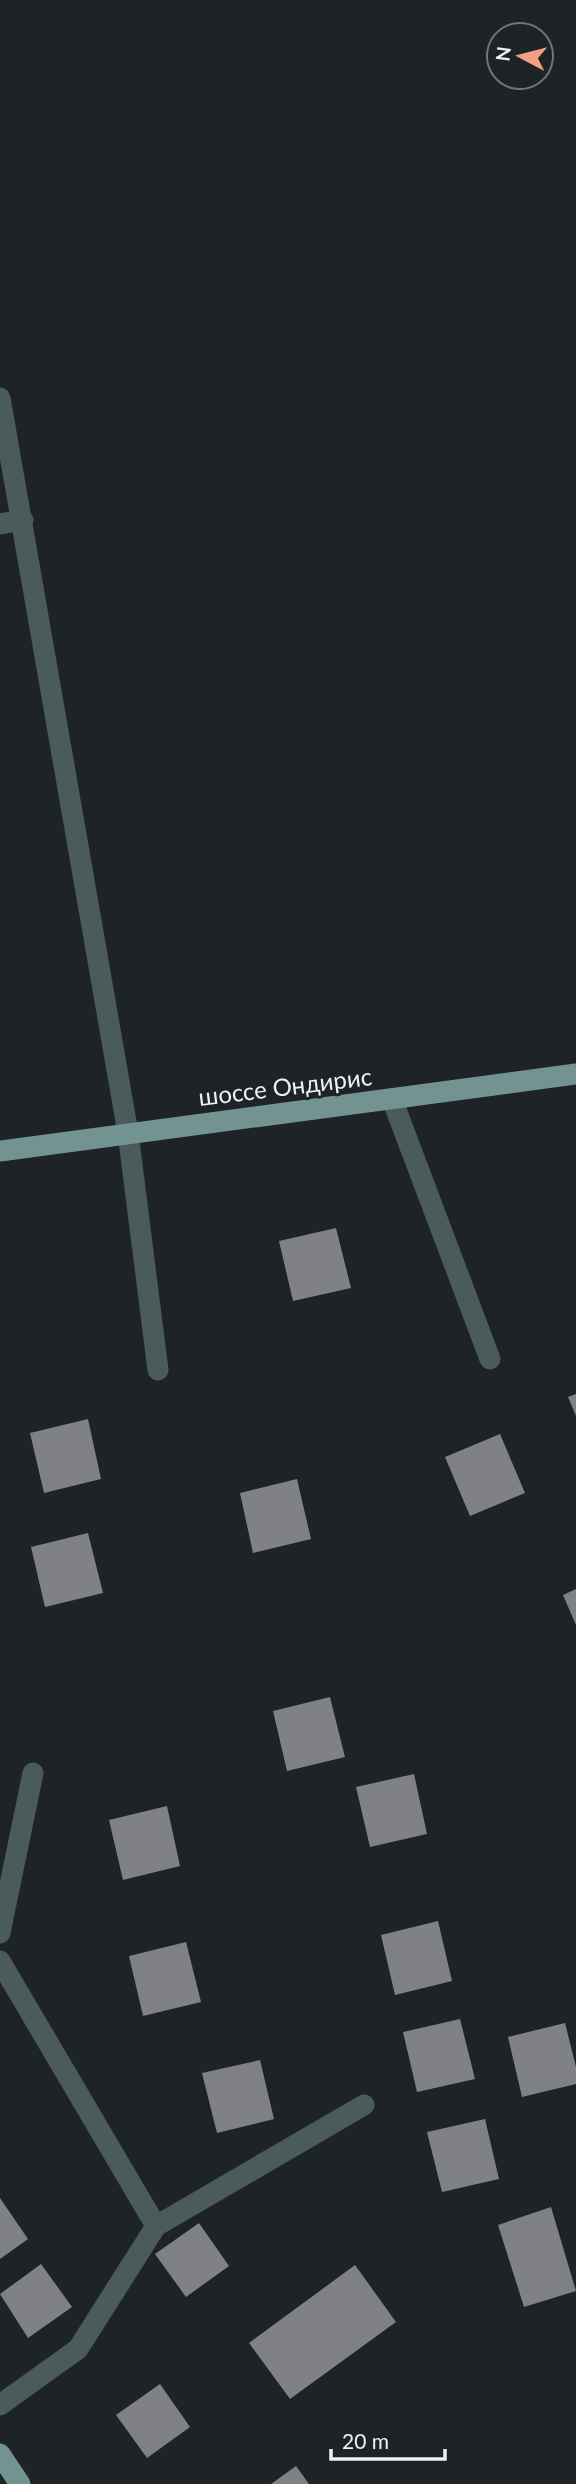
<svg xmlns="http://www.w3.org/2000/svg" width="576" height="2484" font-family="Lato,sans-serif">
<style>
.building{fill:#7f8186}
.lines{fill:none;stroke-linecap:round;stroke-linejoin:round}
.minor{stroke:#4b5a5a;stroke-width:21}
.major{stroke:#739393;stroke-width:21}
.labels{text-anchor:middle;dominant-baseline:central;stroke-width:6;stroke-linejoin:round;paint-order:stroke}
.street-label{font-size:24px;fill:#eef1f3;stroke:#1e2325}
</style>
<rect width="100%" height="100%" fill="#1e2325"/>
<g class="building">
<path d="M336,1228L351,1288L293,1301L279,1241Z"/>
<path d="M576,1394V1416L568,1397Z"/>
<path d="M88,1419L101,1479L44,1493L30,1433Z"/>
<path d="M500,1434L525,1493L470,1516L445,1457Z"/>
<path d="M297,1479L311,1539L253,1553L240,1493Z"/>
<path d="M88,1533L103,1593L45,1607L31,1547Z"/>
<path d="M576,1589V1625L563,1595Z"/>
<path d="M330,1697L345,1757L287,1771L273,1711Z"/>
<path d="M414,1774L427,1834L370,1847L356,1787Z"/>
<path d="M167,1806L180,1866L123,1880L109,1820Z"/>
<path d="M438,1921L452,1981L395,1995L381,1935Z"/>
<path d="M186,1942L201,2002L143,2016L129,1956Z"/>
<path d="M460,2019L475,2079L417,2092L403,2032Z"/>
<path d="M565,2023L576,2067V2084L522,2097L508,2037Z"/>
<path d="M260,2060L274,2119L217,2133L202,2073Z"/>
<path d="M485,2119L499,2179L442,2192L427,2132Z"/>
<path d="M0,2198L28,2239L0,2259Z"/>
<path d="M551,2207L576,2291L524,2307L498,2225Z"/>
<path d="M199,2223L229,2266L186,2297L155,2254Z"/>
<path d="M41,2264L72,2307L28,2338L0,2294Z"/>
<path d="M355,2265L396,2322L290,2399L249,2343Z"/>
<path d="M160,2384L190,2427L147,2458L116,2415Z"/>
<path d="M296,2466L309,2484H271Z"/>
</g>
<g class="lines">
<g class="minor">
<path d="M0,398L128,1133L158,1370"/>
<path d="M0,524L23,520"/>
<path d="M392,1099L490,1359"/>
<path d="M0,1933L33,1773"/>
<path d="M0,1961L156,2226"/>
<path d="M0,2405L78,2349L156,2226L364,2105"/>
</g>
<g class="major">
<path d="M0,1151L576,1074"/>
<path d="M0,2454L20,2484"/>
</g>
</g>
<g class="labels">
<g class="street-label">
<text transform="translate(285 1086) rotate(-7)">шоссе Ондирис</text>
</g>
</g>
<g transform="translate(520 56) rotate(277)"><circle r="33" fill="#1e2325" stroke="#717577" stroke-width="2"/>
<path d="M0-5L12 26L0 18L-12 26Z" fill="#f39f85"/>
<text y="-10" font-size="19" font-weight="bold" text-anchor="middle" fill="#eef1f3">N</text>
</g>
<path d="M331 2449v10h114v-10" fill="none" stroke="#eef1f3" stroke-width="3.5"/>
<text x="342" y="2449" font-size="21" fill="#eef1f3" stroke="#1e2325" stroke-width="5" paint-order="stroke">20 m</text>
</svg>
